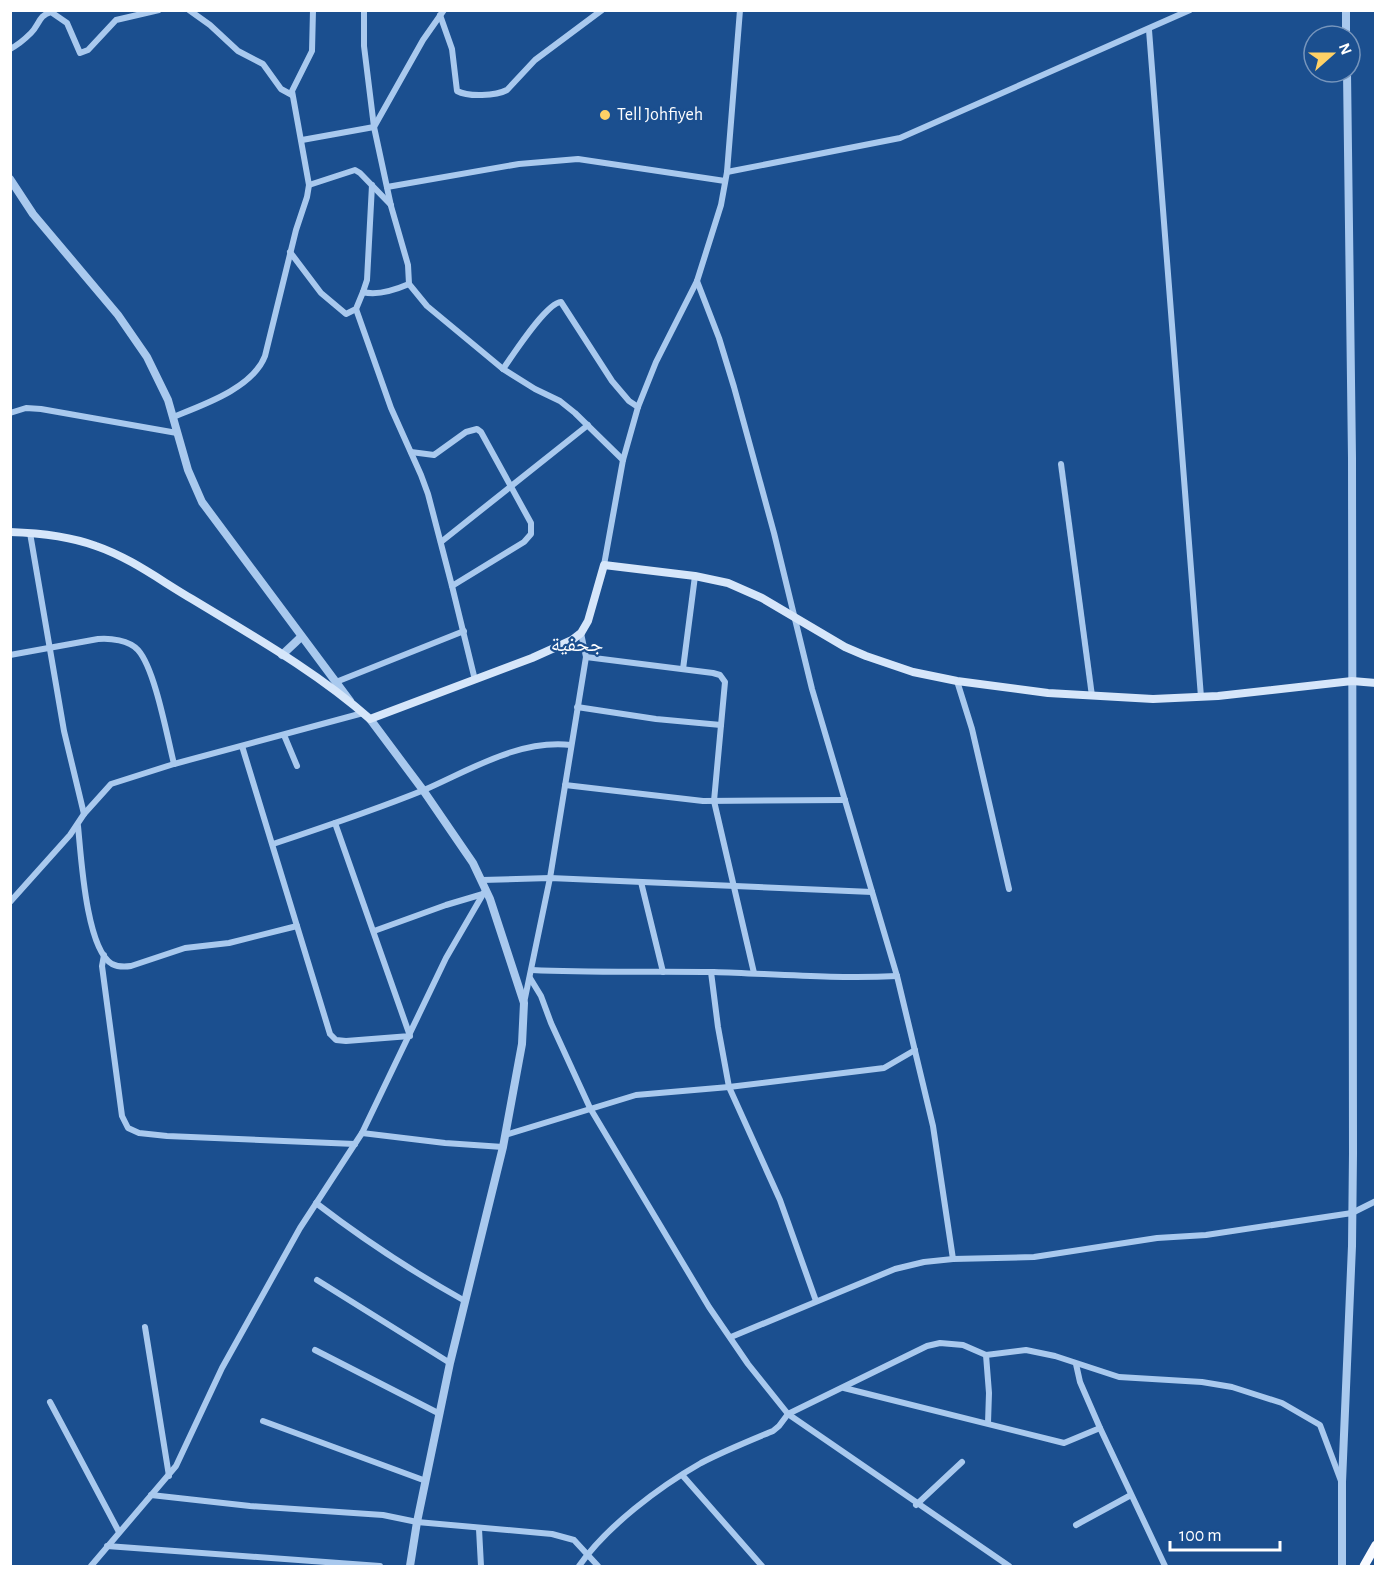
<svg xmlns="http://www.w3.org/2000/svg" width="1386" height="1577" font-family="'Alegreya Sans','Noto Naskh Arabic',sans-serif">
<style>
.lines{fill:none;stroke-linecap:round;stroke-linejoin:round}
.minor{stroke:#a9c9ee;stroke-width:6}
.tertiary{stroke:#a9c9ee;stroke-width:8}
.secondary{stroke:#d6e6fa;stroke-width:8}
.trunk{stroke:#f8faff;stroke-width:9}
.poi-dot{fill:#ffd166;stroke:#1b4f8f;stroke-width:2}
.labels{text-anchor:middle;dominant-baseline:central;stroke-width:4.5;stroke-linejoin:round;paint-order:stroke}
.poi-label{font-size:18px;fill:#fff;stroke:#1b4f8f;text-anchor:start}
.quarter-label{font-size:21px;fill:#fff;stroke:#1b4f8f}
</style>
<rect width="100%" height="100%" fill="#1b4f8f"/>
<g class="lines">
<g class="minor">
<path d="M189,10L210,25L238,51L263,64L281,89L292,95"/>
<path d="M364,10V46L374,127L391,206L408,265L409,284L427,306L503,369L535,389L560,401L575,413L623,460"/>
<path d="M440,15L452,49L457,91C468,97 496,96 507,90L535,60L602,10"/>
<path d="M1149,30L1201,697"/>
<path d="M10,49C18,45 25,39 31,33C39,25 39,15 51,12L67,23L80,53L88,50L116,20L159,10"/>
<path d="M302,140L374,127L423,40L444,10"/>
<path d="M727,172L900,138L1190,10"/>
<path d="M309,185L355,170L360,173L391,205"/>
<path d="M387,187L519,164L578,159L725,181"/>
<path d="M290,252L321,293L346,314L356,309L363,292C378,296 395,290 409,284"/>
<path d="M697,281L719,338L734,387L774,533L812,689L897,976L933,1126L953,1259"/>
<path d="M363,292L367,280L372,185"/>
<path d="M356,309L391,408L421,475L428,494L452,586L475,680"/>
<path d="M503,369C513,355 546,303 561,302L612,381L629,401L638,407"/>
<path d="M10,413L26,408L41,409L177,433"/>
<path d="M173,417C203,405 253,388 265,356L296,230L307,197L309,185L292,91L312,51L313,10"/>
<path d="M411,452L434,455L466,432L477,429L481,432L531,523V534L524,542L452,586"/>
<path d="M1061,464L1092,696"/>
<path d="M30,533L64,731L84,814"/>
<path d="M441,542L588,425"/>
<path d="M604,565L623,460L638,407L656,362L697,281L721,205L727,172L740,10"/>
<path d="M10,655L98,639C110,638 129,640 138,650C155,669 167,736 174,764"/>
<path d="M586,657L713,673L720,675L725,682L714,801L754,973"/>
<path d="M683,669L695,576"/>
<path d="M957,681L972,729L1009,889"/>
<path d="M336,682L464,631"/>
<path d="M577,707L656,719L721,725"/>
<path d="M284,735L297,766"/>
<path d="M242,746L330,1034L336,1040L346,1041L410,1036L335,823"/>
<path d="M565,785L703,801L845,800"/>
<path d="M78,826C81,855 86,949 112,964C118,967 124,967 131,966L185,948L229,943L297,926"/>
<path d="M273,844C324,827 375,810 424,790C470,770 519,739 571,745"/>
<path d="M482,880L550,878L872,892"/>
<path d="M641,882L663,972"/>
<path d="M10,902L70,835L84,814L111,784L174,764L363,713"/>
<path d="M374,931L446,905L483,894"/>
<path d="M104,955L102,966L122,1116L128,1128L139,1133L167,1136L355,1144"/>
<path d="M532,970C593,973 654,971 714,972C775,974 836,979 897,976"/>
<path d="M711,972L718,1027L729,1087L780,1200L816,1301"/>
<path d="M530,978L541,996L551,1023L590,1108L709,1307L748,1364L788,1414L1009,1566"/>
<path d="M524,1003L550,878L586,657L581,633"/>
<path d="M362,1133L445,1143L503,1147"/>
<path d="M505,1135L636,1095L729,1087L884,1068L915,1050"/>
<path d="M316,1203C364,1240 413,1272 465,1301"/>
<path d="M317,1280L450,1363"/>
<path d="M145,1327L169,1476"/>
<path d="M731,1337L895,1269L924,1262L953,1259L1034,1257L1157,1238L1206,1235L1352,1213L1376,1201"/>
<path d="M315,1350L440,1414"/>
<path d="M986,1355L989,1393L988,1423"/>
<path d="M1076,1364L1080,1382L1100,1428L1165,1566"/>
<path d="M844,1388L1064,1443L1100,1428"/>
<path d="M50,1402L119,1532"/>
<path d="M263,1421L426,1481"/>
<path d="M683,1476L762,1566"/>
<path d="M151,1495L250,1506L383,1515L417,1522L552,1534L574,1540L598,1566"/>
<path d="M916,1505L962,1462"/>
<path d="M1076,1525L1131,1495"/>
<path d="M479,1529L481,1566"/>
<path d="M107,1546L380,1566"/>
<path d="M91,1566L176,1466L222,1368L300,1228L362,1133L446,958L486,889"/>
<path d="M579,1566C607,1526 659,1487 701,1463C724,1451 749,1441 773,1431L779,1426L788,1414L927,1346L940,1343L963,1345L986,1355L1026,1350L1055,1356L1119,1377L1202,1382L1232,1387L1282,1403L1320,1425L1341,1481"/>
</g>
<g class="tertiary">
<path d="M1346,10V36"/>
<path d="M10,179L33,214L118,315L147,357L168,400L188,470L202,502L350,701"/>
<path d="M282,655L301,637"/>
<path d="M370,719L423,790L473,863L490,899L524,1003L522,1044L503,1147L450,1363L417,1522L410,1566"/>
<path d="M1342,1566V1482L1352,1246L1353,1153L1352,458L1347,72"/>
</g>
<path class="secondary" d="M10,532C39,533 69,536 96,546C131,558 161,581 192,599C253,636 317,672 370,719L532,658L572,640L581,633L588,621L604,565L695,576L728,583L762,598L845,647L866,656L913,672L957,681L1048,693L1153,699L1218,696L1352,681L1376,683"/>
<path class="trunk" d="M1364,1566L1376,1545"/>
</g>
<circle class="poi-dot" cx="605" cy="115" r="6"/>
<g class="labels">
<g class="poi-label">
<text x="617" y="115">Tell Johfiyeh</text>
</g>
<g class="quarter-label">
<text x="577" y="644">جحفية</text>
</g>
</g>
<rect width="1386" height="1577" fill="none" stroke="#ffffff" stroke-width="24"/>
<g transform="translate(1332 54) rotate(69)"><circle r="28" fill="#1b4f8f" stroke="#7695bc" stroke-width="1.5"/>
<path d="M0-4.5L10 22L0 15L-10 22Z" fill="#ffd166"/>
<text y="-9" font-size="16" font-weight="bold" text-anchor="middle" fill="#ffffff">N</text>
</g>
<path d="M1170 1541v9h110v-9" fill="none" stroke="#ffffff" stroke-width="3"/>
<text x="1179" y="1541" font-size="18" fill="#ffffff" stroke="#1b4f8f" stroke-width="4.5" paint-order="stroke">100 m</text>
</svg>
